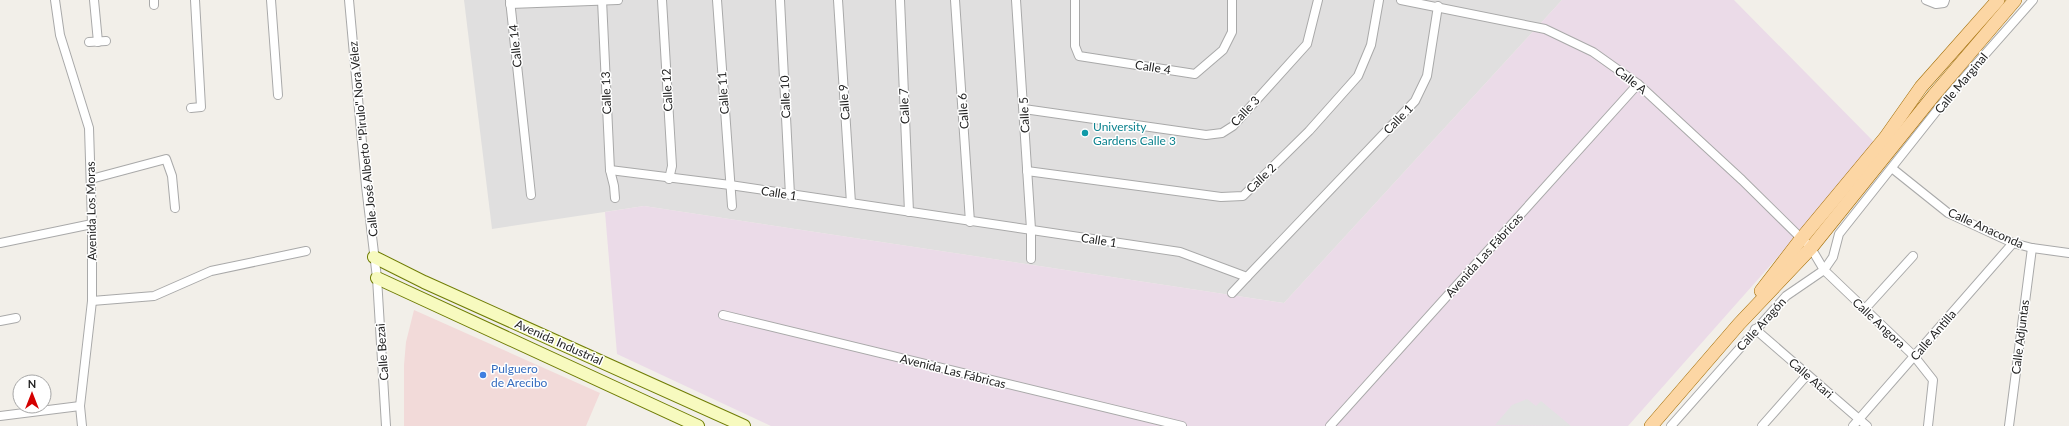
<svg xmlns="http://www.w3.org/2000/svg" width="2069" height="426" font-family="Lato,sans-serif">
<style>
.residential{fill:#e0dfdf}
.commercial{fill:#f2dad9}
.industrial{fill:#ebdbe8}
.parking{fill:#e2e2e2}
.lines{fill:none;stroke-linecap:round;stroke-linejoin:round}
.street-casing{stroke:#a9a9a9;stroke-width:10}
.secondary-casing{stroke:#707d05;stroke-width:14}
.primary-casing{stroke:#a06b00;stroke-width:14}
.street{stroke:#fff;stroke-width:8}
.secondary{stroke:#f7fabf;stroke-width:12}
.primary{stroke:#fcd6a4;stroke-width:13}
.culture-dot{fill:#0f9aa8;stroke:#fff;stroke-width:1.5}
.shop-dot{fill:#3f7fe0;stroke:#fff;stroke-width:1.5}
.labels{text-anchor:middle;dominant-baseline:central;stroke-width:3;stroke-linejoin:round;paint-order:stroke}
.street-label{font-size:12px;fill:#222;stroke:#fff}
.culture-label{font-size:12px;fill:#0d838f;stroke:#fff;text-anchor:start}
.shop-label{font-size:12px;fill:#366cbe;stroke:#fff;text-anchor:start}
</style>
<rect width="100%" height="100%" fill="#f2efe9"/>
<path class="residential" d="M464,0H1562L1284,303L644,206L492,229Z"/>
<path class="commercial" d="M414,310L600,393L586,426H404V365L406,342Z"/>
<path class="industrial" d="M1562,0H1734L1877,145L1628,426H771L617,354L605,212L644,206L1284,303Z"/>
<path class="parking" d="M1527,399L1536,406L1541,401L1571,426L1495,425L1512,405Z"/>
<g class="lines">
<defs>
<g id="street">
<path d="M55,0L60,35L89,128L92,224V301L80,406L82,426"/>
<path d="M94,0L98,42"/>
<path d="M271,0L278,95"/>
<path d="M349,0L366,186L377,278L386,426"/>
<path d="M510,0L531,195"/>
<path d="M602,0L610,170L614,186L615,198"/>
<path d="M662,0L672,166L669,179"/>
<path d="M717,0L732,206"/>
<path d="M780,0L790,195"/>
<path d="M838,0L851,203"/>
<path d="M900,0L909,212"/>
<path d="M955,0L970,222"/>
<path d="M1016,0L1031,229V259"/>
<path d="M1075,0V46L1079,56L1195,74L1223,50L1232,32V0"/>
<path d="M1401,0L1545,29L1593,52L1638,84L1742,180L1811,248L1824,270L1914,356L1933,380L1928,426"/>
<path d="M1926,0L1936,4L1944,3L1945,0"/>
<path d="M510,4L618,0"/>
<path d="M154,5V0"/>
<path d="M89,42L106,41"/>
<path d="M191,108L201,107L195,0"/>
<path d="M1024,109L1206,135L1222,133L1233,126L1307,44L1318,0"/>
<path d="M1893,169L1948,213L2013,243L2032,248L2069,253"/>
<path d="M610,170L730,185L1180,252L1247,277L1415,101L1427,76L1438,6"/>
<path d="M1027,171L1221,197L1243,196L1309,131L1358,76L1371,45L1379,0"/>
<path d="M91,179L166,159L172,176L175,208"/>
<path d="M0,243L92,224"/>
<path d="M1232,293L1247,277"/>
<path d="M92,301L154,296L211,271L306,251"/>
<path d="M1864,310L1913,256"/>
<path d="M723,315L1182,426"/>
<path d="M0,321L16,318"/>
<path d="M1755,329L1867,426"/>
<path d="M0,416L80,406"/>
<path d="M1330,426L1638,84"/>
<path d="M1671,426L1786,296L1824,270L1833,257L1839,234L1950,94L2033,0"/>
<path d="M1762,426L1807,375"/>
<path d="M1853,426L2013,243"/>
<path d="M2009,426L2032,248"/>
</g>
<g id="secondary">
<path d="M374,257L424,282L744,426"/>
<path d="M377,278L698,426"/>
</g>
<g id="primary">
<path d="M1761,291L1801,239L1885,138L1921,87L1998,0"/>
<path d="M1651,426L1739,324L1811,248L1934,95L2015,0"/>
</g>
</defs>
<use href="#street" class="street-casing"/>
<use href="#secondary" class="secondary-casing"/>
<use href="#primary" class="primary-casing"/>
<use href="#street" class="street"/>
<use href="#secondary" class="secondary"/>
<use href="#primary" class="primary"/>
</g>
<circle class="culture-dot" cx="1085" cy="133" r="4"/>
<circle class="shop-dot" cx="483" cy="375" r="4"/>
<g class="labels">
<g class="street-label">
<text transform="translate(515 46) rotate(-96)">Calle 14</text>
<text transform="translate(1153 67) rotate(9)">Calle 4</text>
<text transform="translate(1631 80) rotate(38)">Calle A</text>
<text transform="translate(1961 83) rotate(-50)">Calle Marginal</text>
<text transform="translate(667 90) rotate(-93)">Calle 12</text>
<text transform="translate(606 93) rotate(-92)">Calle 13</text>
<text transform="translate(723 93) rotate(-94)">Calle 11</text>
<text transform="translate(785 97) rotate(-92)">Calle 10</text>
<text transform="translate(844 102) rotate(-94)">Calle 9</text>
<text transform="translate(904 106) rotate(-93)">Calle 7</text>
<text transform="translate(963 111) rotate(-94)">Calle 6</text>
<text transform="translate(1245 111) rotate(-47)">Calle 3</text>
<text transform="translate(1024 115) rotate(-93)">Calle 5</text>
<text transform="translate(1398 119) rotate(-46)">Calle 1</text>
<text transform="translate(363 139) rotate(-96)">Calle José Alberto "Pirulo" Nora Vélez</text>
<text transform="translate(1261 178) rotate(-44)">Calle 2</text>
<text transform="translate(779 193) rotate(9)">Calle 1</text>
<text transform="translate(91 211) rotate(-91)">Avenida Los Moras</text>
<text transform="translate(1986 228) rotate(24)">Calle Anaconda</text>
<text transform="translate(1099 240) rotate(9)">Calle 1</text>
<text transform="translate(1484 255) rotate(-48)">Avenida Las Fábricas</text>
<text transform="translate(1879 323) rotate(43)">Calle Angora</text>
<text transform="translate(1761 324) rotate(-48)">Calle Aragón</text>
<text transform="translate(1933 335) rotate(-49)">Calle Antilla</text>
<text transform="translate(2020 337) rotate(-83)">Calle Adjuntas</text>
<text transform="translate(559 342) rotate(24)">Avenida Industrial</text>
<text transform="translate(382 352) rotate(-94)">Calle Bezai</text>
<text transform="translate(953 371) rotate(14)">Avenida Las Fábricas</text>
<text transform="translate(1811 378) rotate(41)">Calle Atari</text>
</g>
<g class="culture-label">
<text x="1093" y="126">University<tspan x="1093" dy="14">Gardens Calle 3</tspan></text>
</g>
<g class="shop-label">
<text x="491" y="368">Pulguero<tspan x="491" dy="14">de Arecibo</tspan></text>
</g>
</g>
<g transform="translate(32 394)"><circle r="19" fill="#ffffff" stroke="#a7a7a7"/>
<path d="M0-3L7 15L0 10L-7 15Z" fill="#d40000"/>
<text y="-6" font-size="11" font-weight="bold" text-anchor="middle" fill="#222222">N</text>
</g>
</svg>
